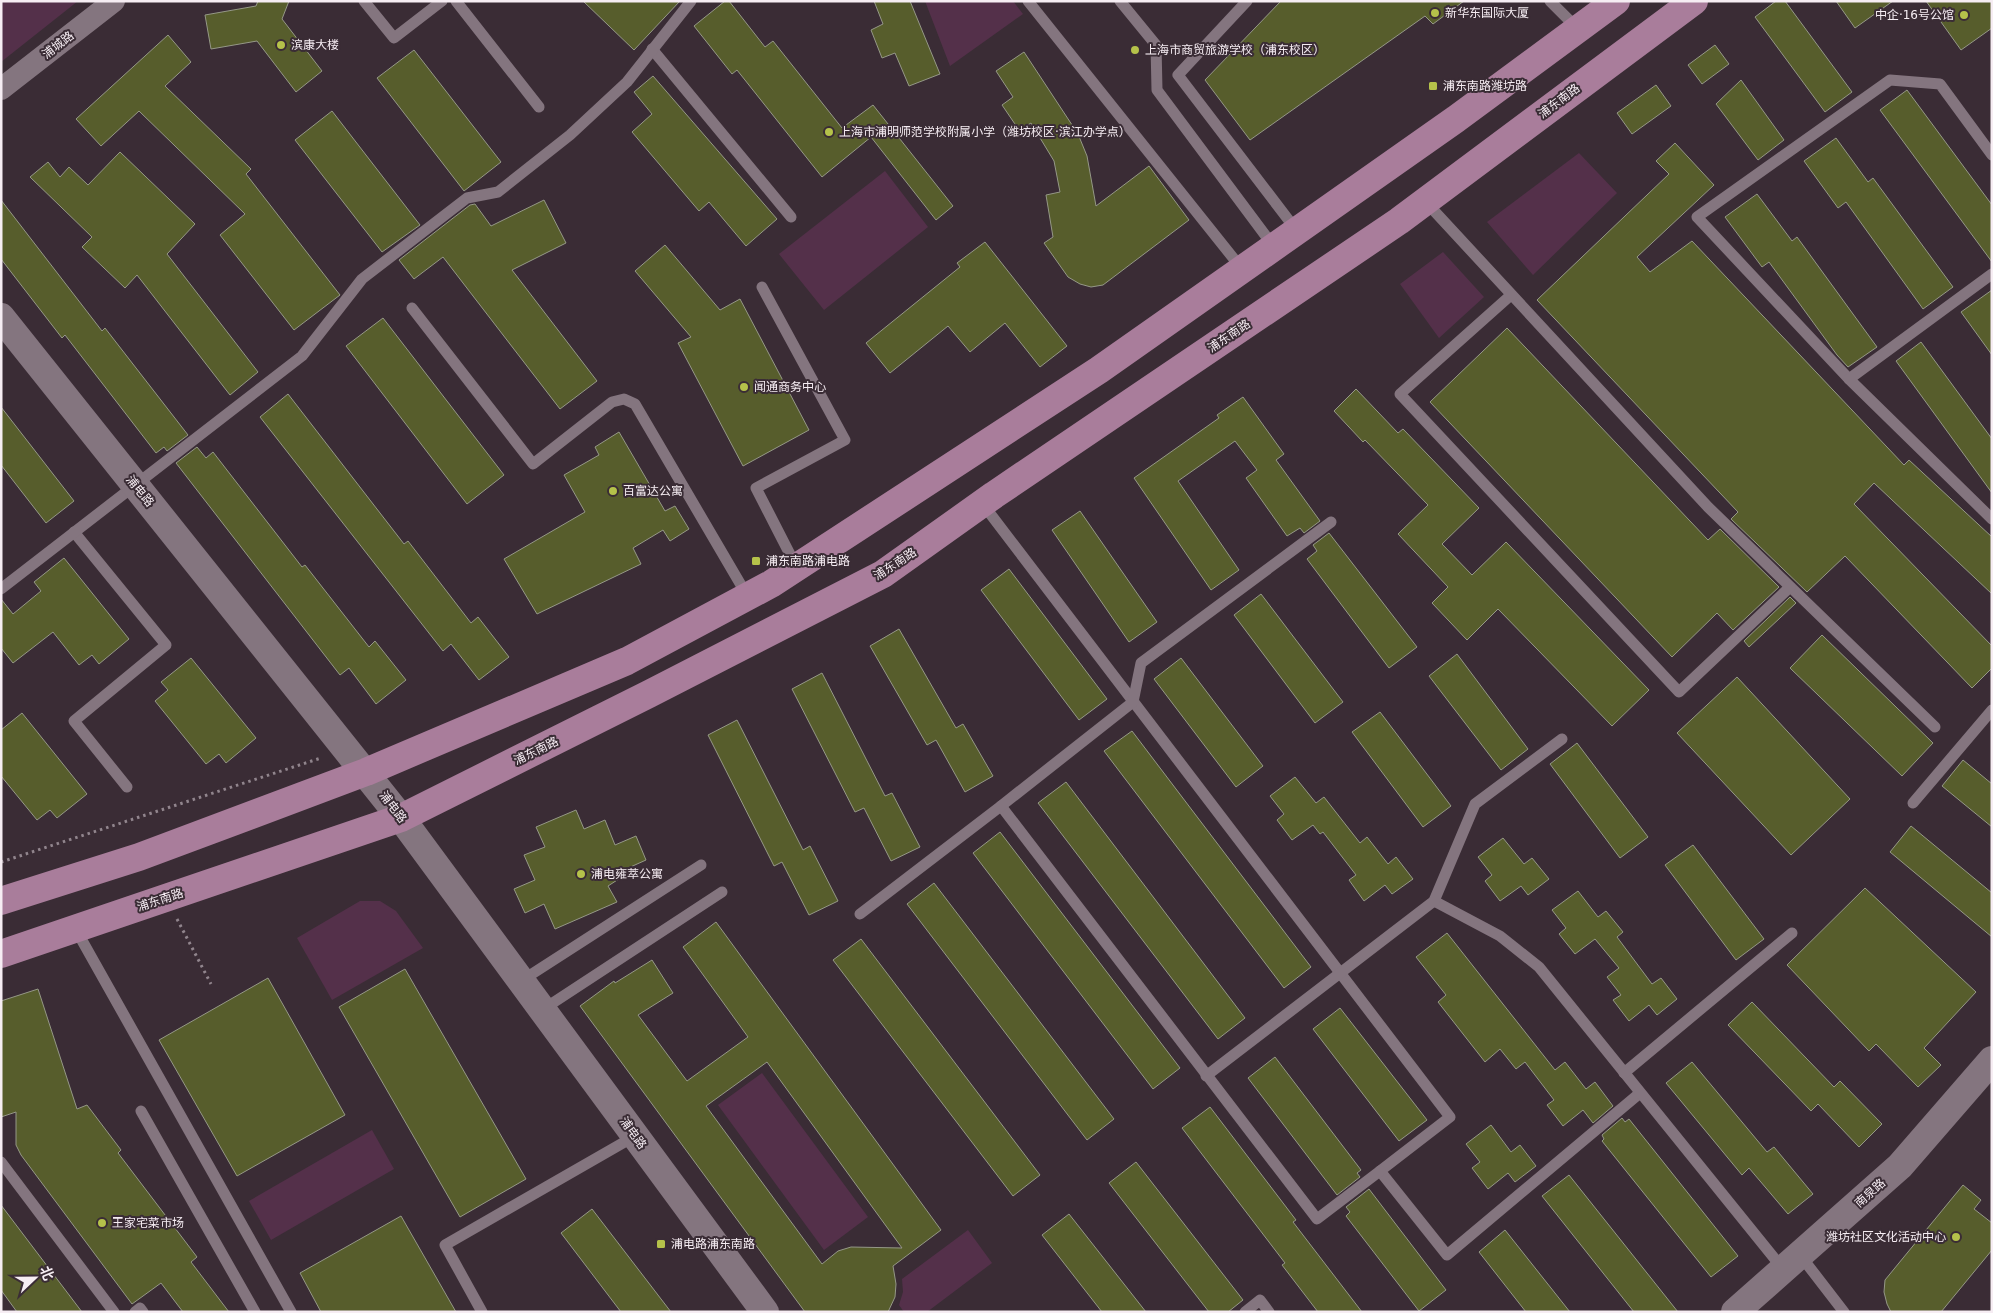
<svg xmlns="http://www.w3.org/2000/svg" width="1993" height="1313" font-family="'DejaVu Sans','Noto Sans SC',sans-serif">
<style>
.green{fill:#54304a}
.building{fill:#575d2c;stroke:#959887;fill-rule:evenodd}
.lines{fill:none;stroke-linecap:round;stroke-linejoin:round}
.path{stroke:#91858d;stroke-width:3;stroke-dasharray:2.5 4;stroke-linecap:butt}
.service{stroke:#84757f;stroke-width:11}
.minor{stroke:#84757f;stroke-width:22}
.tertiary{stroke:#84757f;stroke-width:28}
.primary{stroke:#a97d9b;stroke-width:28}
.poi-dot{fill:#b5c24a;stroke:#3a2c35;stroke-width:2}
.labels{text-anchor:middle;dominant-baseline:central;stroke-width:4;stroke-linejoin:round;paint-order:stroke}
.poi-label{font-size:12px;fill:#f6edf3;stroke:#3a2c35;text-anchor:start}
.street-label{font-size:12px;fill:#f6edf3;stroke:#3a2c35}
</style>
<rect width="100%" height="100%" fill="#3a2c35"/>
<g class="green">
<path d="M1,1H78L1,62Z"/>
<path d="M925,1H1013L1023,14L950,66Z"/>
<path d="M1579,153L1617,193L1533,275L1487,222Z"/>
<path d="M885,171L928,227L824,310L779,254Z"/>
<path d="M1443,252L1484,297L1439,338L1400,284Z"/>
<path d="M360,901H380L396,911L423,948L332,1000L297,938Z"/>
<path d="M762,1073L868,1217L824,1250L718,1105Z"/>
<path d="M372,1130L394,1169L271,1240L249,1201Z"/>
<path d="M968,1230L992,1263L927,1312H904L899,1305L903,1292L902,1279Z"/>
</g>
<g class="building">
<path d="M258,1H289L282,19L322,71L296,92L257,41L211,49L205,15L256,6Z"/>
<path d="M583,1H680L634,50Z"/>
<path d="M725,1H729L765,47L773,41L842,128L873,105L953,206L936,220L871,137L822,177L737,70L732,74L694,26Z"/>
<path d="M874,1H910L940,74L909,86L895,53L882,58L871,30L883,24Z"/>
<path d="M1281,1H1464L1433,24L1425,16L1250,140L1205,80Z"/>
<path d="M1776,1H1785L1852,92L1825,112L1755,17Z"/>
<path d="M1836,1H1893L1855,28Z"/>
<path d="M1926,1H1992V28L1961,50Z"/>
<path d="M168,35L191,62L165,86L251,169L246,174L340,295L294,330L220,235L245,214L139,111L101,146L76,119Z"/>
<path d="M1715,45L1729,64L1702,84L1688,65Z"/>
<path d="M414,50L501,162L464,191L377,78Z"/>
<path d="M1024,52L1078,134L1087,156L1096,206L1149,166L1189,220L1103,285L1091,287L1080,284L1068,277L1044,243L1053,237L1046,195L1060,192L1054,161L1031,123L1019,130L1002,105L1013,97L996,71Z"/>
<path d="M653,76L777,219L746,246L709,202L699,211L632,132L652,114L634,92Z"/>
<path d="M1741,80L1784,140L1758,160L1716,104Z"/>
<path d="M1656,85L1671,106L1632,134L1617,113Z"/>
<path d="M1907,90L1992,205V262L1880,110Z"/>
<path d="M332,111L420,225L382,252L295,140Z"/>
<path d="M1836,138L1868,182L1873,178L1953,287L1923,309L1846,202L1838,208L1804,161Z"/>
<path d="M1675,143L1714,185L1637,257L1650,272L1692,241L1904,465L1909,460L1992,537V594L1874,483L1854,504L1992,646V668L1972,688L1845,556L1807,592L1731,519L1738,512L1537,300L1669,174L1656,161Z"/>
<path d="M120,152L195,224L167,254L258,372L230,395L137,275L125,288L82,247L92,237L30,177L48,162L60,177L69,167L88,185Z"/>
<path d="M1757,194L1792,241L1797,237L1877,347L1848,367L1837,355L1769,262L1762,267L1725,217Z"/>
<path d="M1,200L102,331L105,328L188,435L167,451L164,447L156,453L65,335L62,338L1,259Z"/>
<path d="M544,200L566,243L512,270L597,381L560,409L443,257L414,279L399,260L470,205L475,204L491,226Z"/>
<path d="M985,242L1067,346L1040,367L1005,323L970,352L948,326L890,373L866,343L960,267L957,263Z"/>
<path d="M665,245L720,310L740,299L809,430L743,466L678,343L691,337L635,271Z"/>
<path d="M1992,290V355L1961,312Z"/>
<path d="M383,318L504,475L467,504L346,346Z"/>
<path d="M1507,328L1708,540L1720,529L1779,587L1733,630L1717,613L1672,657L1430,402Z"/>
<path d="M1921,342L1992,439V493L1896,361Z"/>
<path d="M1356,389L1398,433L1403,429L1479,508L1442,544L1472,575L1506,542L1649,690L1612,726L1498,609L1467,640L1432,603L1448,587L1398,534L1428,505L1365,440L1363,442L1334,411Z"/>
<path d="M288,394L404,544L408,541L471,623L478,617L509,657L479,680L451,644L443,651L260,417Z"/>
<path d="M1243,397L1284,454L1276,460L1320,521L1304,533L1300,528L1287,536L1246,478L1257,470L1235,441L1178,481L1239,570L1211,590L1134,478L1219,418L1217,415Z"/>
<path d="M1,407L74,501L46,523L1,465Z"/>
<path d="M619,432L665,511L675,506L689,529L670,541L663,530L633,548L641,564L537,614L504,559L585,512L564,475L599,455L595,447Z"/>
<path d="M197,447L206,458L213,452L302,567L305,565L369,647L375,641L406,680L376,704L349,668L340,675L176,463Z"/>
<path d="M1080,511L1157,622L1129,642L1052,530Z"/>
<path d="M1329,533L1417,647L1389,668L1307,559L1317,551L1313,545Z"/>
<path d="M64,558L129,639L99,664L92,655L79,665L53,632L13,663L1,648V599L13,614L41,591L34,582Z"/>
<path d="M1009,569L1107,699L1079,720L981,590Z"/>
<path d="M1261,594L1343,702L1315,723L1234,615Z"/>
<path d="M1790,597L1796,603L1749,647L1744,641Z"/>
<path d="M899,629L956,728L963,724L993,776L965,792L936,740L927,745L870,646Z"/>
<path d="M1822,635L1933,743L1902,776L1790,668Z"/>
<path d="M1457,654L1528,749L1501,770L1429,676Z"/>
<path d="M191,658L256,738L226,763L219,754L206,764L155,701L168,690L161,682Z"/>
<path d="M1181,658L1263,766L1236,787L1154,679Z"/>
<path d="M822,673L885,796L892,793L920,847L891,861L864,808L855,812L792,689Z"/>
<path d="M1737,677L1850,799L1791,855L1677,733Z"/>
<path d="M1380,712L1451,806L1423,827L1352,732Z"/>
<path d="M22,713L87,794L57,818L50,810L37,820L1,776V730Z"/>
<path d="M737,720L803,850L810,846L838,901L809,915L782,862L774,866L708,735Z"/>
<path d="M1132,731L1311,967L1284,988L1104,751Z"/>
<path d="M1577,743L1648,837L1620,858L1550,764Z"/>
<path d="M1963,760L1992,784V827L1942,786Z"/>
<path d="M1295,777L1316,803L1324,797L1360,843L1367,837L1388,864L1396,857L1413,879L1392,894L1385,885L1364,901L1349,880L1356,875L1323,832L1320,834L1313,825L1292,840L1277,820L1284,814L1270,796Z"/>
<path d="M1066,782L1245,1018L1218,1039L1038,803Z"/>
<path d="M576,810L584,829L605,820L615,845L636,836L646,860L626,869L628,873L608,886L617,902L555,929L544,904L525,913L514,889L535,880L524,855L545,847L536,827Z"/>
<path d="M1911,826L1992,893V937L1890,852Z"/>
<path d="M1000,832L1180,1068L1153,1089L973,853Z"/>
<path d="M1503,838L1524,864L1532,858L1549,879L1528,895L1521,886L1500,901L1485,881L1492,875L1478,857Z"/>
<path d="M1693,845L1764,939L1736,960L1665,865Z"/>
<path d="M934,883L1114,1119L1087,1140L907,904Z"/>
<path d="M1865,888L1976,992L1924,1048L1941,1065L1918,1087L1876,1044L1869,1051L1787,965Z"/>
<path d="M1578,891L1598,917L1606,911L1623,932L1617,937L1652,984L1661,978L1677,999L1657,1015L1649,1005L1629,1021L1613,1000L1621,995L1607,977L1619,968L1595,939L1575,954L1559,934L1566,928L1552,910Z"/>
<path d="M716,922L941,1230L893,1266L896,1284L895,1297L888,1312H805L580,1006L614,981L615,983L652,960L673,993L638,1015L687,1081L748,1037L683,947ZM767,1062L902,1248L851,1247L838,1251L822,1264L706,1106Z"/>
<path d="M1447,933L1555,1070L1565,1062L1586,1089L1595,1082L1613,1106L1593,1123L1583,1110L1563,1126L1547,1105L1554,1100L1525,1062L1516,1069L1500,1049L1485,1062L1438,1002L1446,995L1416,957Z"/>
<path d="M861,939L1040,1175L1013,1196L833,960Z"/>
<path d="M405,969L526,1179L460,1217L339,1007Z"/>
<path d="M268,978L345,1115L237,1176L159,1040Z"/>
<path d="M38,989L77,1109L87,1105L121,1150L118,1153L197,1257L191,1262L229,1312H183L161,1283L132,1304L21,1155L16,1145V1112L1,1117V1001Z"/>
<path d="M1752,1002L1834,1087L1840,1081L1882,1124L1859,1147L1818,1104L1811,1111L1728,1025Z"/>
<path d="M1340,1008L1427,1120L1399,1141L1313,1029Z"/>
<path d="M1275,1057L1361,1170L1357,1173L1360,1177L1337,1195L1248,1078Z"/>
<path d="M1692,1062L1767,1152L1774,1147L1813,1194L1788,1214L1749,1168L1742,1175L1666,1083Z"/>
<path d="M1210,1107L1296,1220L1293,1222L1362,1312H1318L1282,1265L1285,1263L1182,1128Z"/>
<path d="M1622,1118L1625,1122L1629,1119L1738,1256L1711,1277L1602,1141L1604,1139L1602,1135Z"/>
<path d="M1491,1125L1511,1152L1520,1145L1536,1166L1515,1182L1508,1173L1488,1189L1472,1168L1480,1162L1466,1144Z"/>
<path d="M1136,1162L1243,1300L1228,1312H1209L1109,1183Z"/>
<path d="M1569,1175L1678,1312H1634L1542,1196Z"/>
<path d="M1963,1185L1981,1200L1974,1209L1992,1223V1250L1941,1312H1891L1887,1304L1884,1292L1885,1280Z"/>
<path d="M1369,1189L1446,1290L1419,1311L1346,1216L1350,1212L1346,1207Z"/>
<path d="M1,1205L82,1312H17L1,1290Z"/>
<path d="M592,1209L671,1312H621L561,1233Z"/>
<path d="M1069,1214L1146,1312H1102L1042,1235Z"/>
<path d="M401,1216L456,1312H321L300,1273Z"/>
<path d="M1505,1230L1570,1312H1526L1479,1252Z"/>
</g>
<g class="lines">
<g class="path">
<path d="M1,862L321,758"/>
<path d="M177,919L211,984"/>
</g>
<g class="service">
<path d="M364,1L394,38L442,1"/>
<path d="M456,1L539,107"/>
<path d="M1028,1L1242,269"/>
<path d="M1120,1L1156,45L1157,90L1274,247"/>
<path d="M1247,1L1178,75L1297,231"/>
<path d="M1550,1L1578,29"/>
<path d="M652,49L791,217"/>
<path d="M1992,155L1940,84L1890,80L1697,217L1849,379L1992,519"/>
<path d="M1425,201L1708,507L1935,727"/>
<path d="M762,287L845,440L756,488L797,568"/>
<path d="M1511,295L1400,394L1679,692L1790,587"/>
<path d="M412,308L533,464L612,402L624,399L635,404L748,597"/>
<path d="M1849,379L1992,274"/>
<path d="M982,503L1450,1117L1380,1171L1447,1255L1640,1093"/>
<path d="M74,532L166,645L74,721L127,787"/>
<path d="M1,589L302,356L362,279L467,198L498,192L570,135L627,82L691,1"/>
<path d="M1913,803L1992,710"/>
<path d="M1001,806L1317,1219L1380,1171"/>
<path d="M1434,901L1500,936L1539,967L1783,1269"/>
<path d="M860,914L1001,806L1133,702L1141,663L1331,522"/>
<path d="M75,928L291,1312"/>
<path d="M521,981L701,865"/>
<path d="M542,1010L722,892"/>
<path d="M1624,1073L1792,933"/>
<path d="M1206,1076L1434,901L1475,804L1562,739"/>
<path d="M141,1111L255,1312"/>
<path d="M1,1162L114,1312"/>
<path d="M1800,1255L1844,1312"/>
<path d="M135,1312L140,1308L143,1312"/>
<path d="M482,1312L445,1245L635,1136"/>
<path d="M1245,1312L1260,1300L1269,1312"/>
</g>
<path class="minor" d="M1,89L114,1"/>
<g class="tertiary">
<path d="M1,317L401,818L765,1312"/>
<path d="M1735,1312L1900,1166L1992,1060"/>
</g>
<g class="primary">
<path d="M1,901L139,857L366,772L627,661L771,584L1099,370L1456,119L1616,1"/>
<path d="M1,954L401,818L649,694L883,574L994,495L1399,221L1694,1"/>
</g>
</g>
<g class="poi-dot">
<circle cx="1435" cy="13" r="5"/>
<circle cx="1964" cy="15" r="5"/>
<circle cx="281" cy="45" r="5"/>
<circle cx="1135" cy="50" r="5"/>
<rect x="1428" y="81" width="10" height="10" rx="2.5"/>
<circle cx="829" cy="132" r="5"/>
<circle cx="744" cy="387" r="5"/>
<circle cx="613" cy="491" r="5"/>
<rect x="751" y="556" width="10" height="10" rx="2.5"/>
<circle cx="581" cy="874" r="5"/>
<circle cx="102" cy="1223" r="5"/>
<circle cx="1956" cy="1237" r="5"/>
<rect x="656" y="1239" width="10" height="10" rx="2.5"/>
</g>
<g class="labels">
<g class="poi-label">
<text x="1445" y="13">新华东国际大厦</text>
<text x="1954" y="15" text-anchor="end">中企·16号公馆</text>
<text x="291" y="45">滨康大楼</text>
<text x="1145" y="50">上海市商贸旅游学校（浦东校区）</text>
<text x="1443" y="86">浦东南路潍坊路</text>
<text x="839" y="132">上海市浦明师范学校附属小学（潍坊校区·滨江办学点）</text>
<text x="754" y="387">闻通商务中心</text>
<text x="623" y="491">百富达公寓</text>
<text x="766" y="561">浦东南路浦电路</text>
<text x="591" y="874">浦电雍萃公寓</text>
<text x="112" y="1223">王家宅菜市场</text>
<text x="1946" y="1237" text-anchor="end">潍坊社区文化活动中心</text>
<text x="671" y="1244">浦电路浦东南路</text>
</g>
<g class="street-label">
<text transform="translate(58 45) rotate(-38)">浦城路</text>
<text transform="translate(1559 101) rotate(-37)">浦东南路</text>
<text transform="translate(1229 336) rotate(-34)">浦东南路</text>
<text transform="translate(140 491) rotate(51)">浦电路</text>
<text transform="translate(895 564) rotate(-33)">浦东南路</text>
<text transform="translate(536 751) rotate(-26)">浦东南路</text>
<text transform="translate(393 807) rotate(53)">浦电路</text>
<text transform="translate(160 900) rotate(-18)">浦东南路</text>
<text transform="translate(633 1133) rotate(54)">浦电路</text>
<text transform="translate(1870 1193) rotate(-42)">南泉路</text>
</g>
</g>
<rect width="1993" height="1313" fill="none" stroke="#f6edf3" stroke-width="5"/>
<g transform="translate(35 1278) rotate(68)" stroke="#3a2c35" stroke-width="4" paint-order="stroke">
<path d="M0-4L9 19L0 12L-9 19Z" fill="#f6edf3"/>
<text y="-8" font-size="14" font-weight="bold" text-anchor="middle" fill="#f6edf3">北</text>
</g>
</svg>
